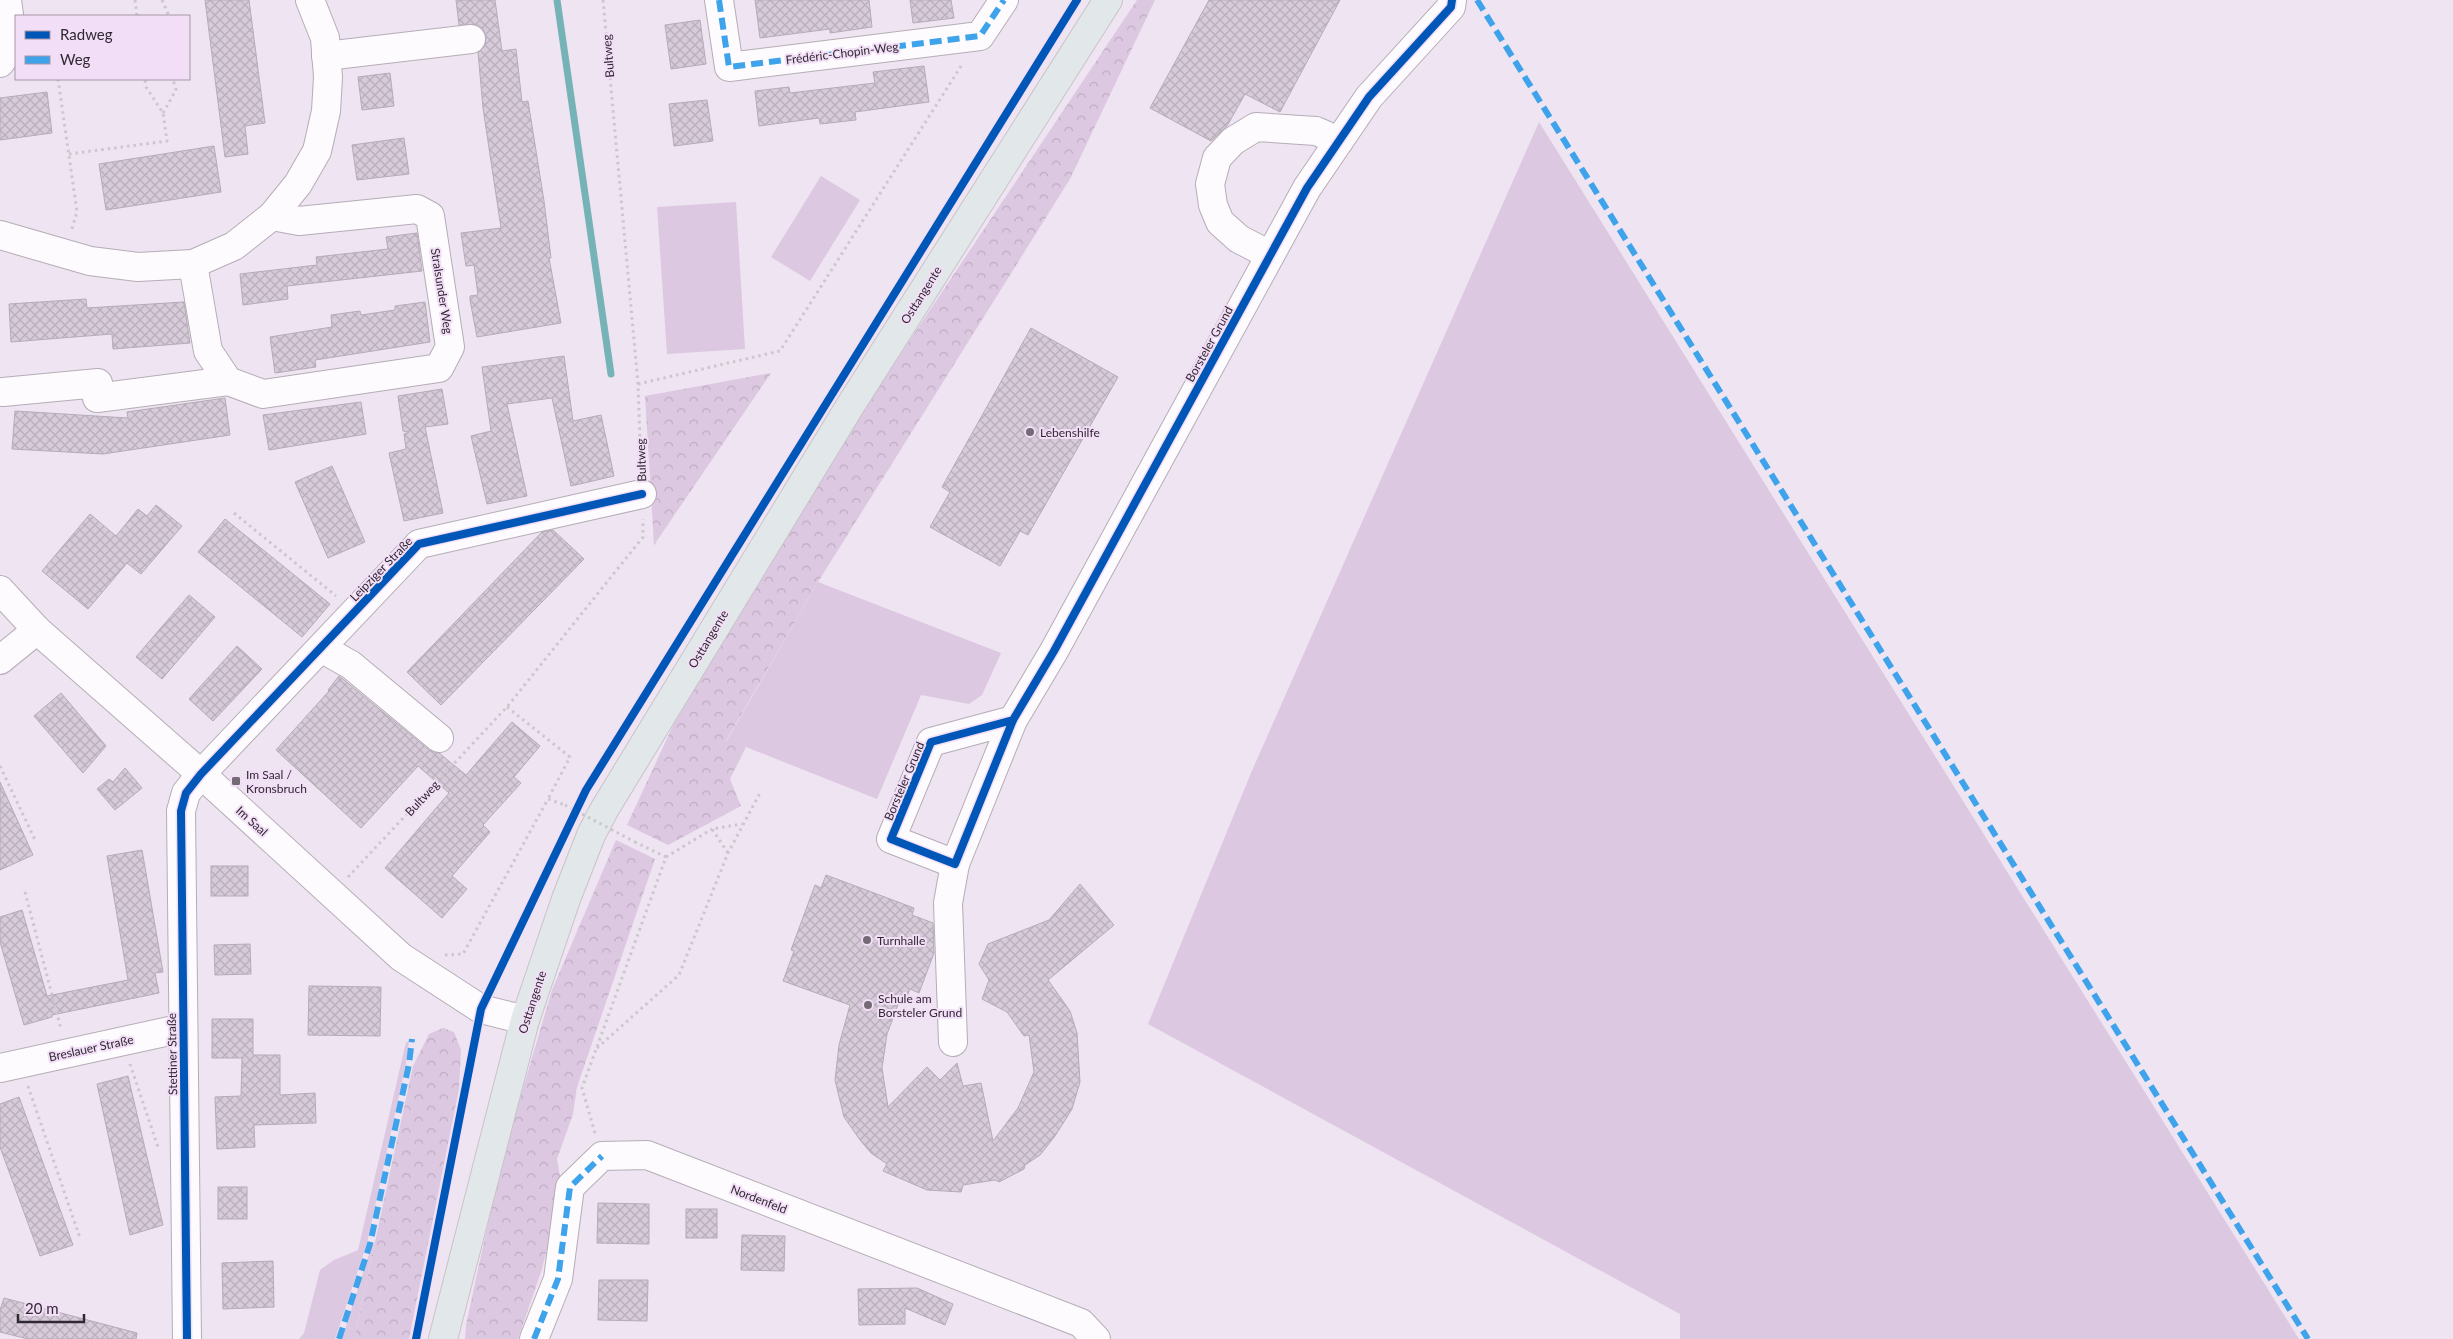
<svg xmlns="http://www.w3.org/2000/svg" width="2453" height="1339" font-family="Lato,sans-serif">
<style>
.grass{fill:#ddc8e1}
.forest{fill:url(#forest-crowns)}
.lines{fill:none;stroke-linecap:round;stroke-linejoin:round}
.stream{stroke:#76b3b6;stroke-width:7}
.building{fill:url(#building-cross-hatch);stroke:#b4acb6}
.minor-casing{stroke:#b5adb7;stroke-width:30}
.major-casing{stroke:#c8c3c9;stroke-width:30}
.path{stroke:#cbc7cd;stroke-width:3;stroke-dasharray:2.5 4;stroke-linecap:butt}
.minor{stroke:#fdfbfd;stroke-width:28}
.major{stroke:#e2e8ea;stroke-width:28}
.path-bridge{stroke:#cbc7cd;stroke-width:3;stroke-dasharray:2.5 4;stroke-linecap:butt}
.quiet{stroke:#3ea3eb;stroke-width:6;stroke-dasharray:12 6;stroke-linecap:butt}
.cycleway-casing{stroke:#f3def7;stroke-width:11}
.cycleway{stroke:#0057b8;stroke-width:8}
.poi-dot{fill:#736a75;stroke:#f3def7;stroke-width:2}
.labels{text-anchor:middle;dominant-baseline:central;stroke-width:4;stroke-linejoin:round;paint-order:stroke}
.street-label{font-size:12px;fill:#302932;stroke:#f3def7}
.poi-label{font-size:12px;fill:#302932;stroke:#f3def7;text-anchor:start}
</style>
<defs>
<pattern id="forest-crowns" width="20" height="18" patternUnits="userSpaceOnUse" patternTransform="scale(1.25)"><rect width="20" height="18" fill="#ddc8e1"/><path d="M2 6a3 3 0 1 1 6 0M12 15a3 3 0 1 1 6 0" fill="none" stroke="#beacc2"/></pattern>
<pattern id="building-cross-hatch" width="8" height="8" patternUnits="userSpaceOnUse" patternTransform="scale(1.25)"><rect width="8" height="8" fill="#d7cbda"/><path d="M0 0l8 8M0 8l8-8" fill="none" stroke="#b9aebc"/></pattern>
</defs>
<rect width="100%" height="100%" fill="#efe4f1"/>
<g class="grass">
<path d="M1539,122L2299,1339H1680V1314L1148,1024L1251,773Z"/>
<path d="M821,176L860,200L810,281L771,257Z"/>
<path d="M736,202L745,349L667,354L657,207Z"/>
<path d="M818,582L1001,653L982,695L969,704L921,695L877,799L746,747L726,742Z"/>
<path d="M406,1042H409L406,1063L367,1243L335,1339H299L304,1333L320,1270L334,1260L358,1250Z"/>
<path d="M375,1241L354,1339H342L371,1248Z"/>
</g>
<g class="forest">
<path d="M1137,0H1155L1070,179L818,582L726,741L746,747L730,779L741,806L668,845L627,825L676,719L763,560Z"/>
<path d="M771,373L654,545L645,396Z"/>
<path d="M616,840L655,859L577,1087L573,1114L557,1159L562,1187L542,1269L518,1339H465L466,1325L501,1163L552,990Z"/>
<path d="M443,1028L454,1032L461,1050L459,1089L409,1339H354L413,1066L429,1034Z"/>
</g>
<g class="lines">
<path class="stream" d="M557,0L611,374"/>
</g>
<g class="building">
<path d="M205,0H249L265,123L245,126L248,154L225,157Z"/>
<path d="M456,0H495L502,51L516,49L522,102L528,101L544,201L551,258H549L561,323L477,337L470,300V296L478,295L474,265L466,266L461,233L501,228L483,108L478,52L485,46L486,37L483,29L478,25H459Z"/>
<path d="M755,0H869L872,27L830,33V29L760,38Z"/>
<path d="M910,0H951L954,18L913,23Z"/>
<path d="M1209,0H1340L1280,112L1245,94L1227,126L1211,141L1150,108Z"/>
<path d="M700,20L706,64L671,69L665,25Z"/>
<path d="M924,66L929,102L855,112L856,120L820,124L819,118L759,126L755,91L789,87L790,93L875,83L873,72Z"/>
<path d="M390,73L394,106L362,110L358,77Z"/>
<path d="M47,92L52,133L0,140V98Z"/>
<path d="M707,100L713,141L674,146L669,104Z"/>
<path d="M404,138L409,174L357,180L352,145Z"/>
<path d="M214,146L221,192L106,210L99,164Z"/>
<path d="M417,233L422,271L287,286L288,299L243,305L240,274L317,265L316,257L388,249L386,237Z"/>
<path d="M86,299L87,308L184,302L190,343L113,349L112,334L11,342L9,304Z"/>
<path d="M425,302L430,342L315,360L316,367L275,373L270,337L332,327L331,315L360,311L361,315L395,310V306Z"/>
<path d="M1031,328L1118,377L1028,535L1020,531L1000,566L930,527L950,492L942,487Z"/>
<path d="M564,356L573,421L601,415L614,476L571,486L552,398L507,404L527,496L487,504L471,436L491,431L482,367Z"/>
<path d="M442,389L448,424L425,427L443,513L404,521L389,453L406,449L404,434L409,432L403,431L398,396Z"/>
<path d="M225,398L230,435L103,454L12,449L15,411L128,418L127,412Z"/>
<path d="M361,402L366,434L269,450L263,415Z"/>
<path d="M332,466L365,542L328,558L295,482Z"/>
<path d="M156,505L182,526L141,574L127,563L88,609L42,571L90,514L116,536L138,509L147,516Z"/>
<path d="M225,519L330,604L302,637L198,552Z"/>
<path d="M553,530L584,559L441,705L407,672L542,532Z"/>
<path d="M189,595L215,617L162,679L136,657Z"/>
<path d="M237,646L262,669L213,721L189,699Z"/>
<path d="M339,676L429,750L439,753L466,775L512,722L540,746L514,777L521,783L483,825L490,832L452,876L467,889L442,918L385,868L449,793L418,766L361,828L276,750L329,691L328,690Z"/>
<path d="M61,693L106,746L83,773L34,716Z"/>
<path d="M125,768L142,788L115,810L97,789L109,779L113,782Z"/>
<path d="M0,782L33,855L0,870Z"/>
<path d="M142,850L163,972L155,973L159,993L52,1015V1017L24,1025L0,942V917L22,910L47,996L128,980L107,856Z"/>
<rect x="211" y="866" width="37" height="30"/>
<path d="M826,875L914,908L912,915L933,923L934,953L919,993L910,989L907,996L902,994L887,1034L882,1068L888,1107L927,1067L940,1080L957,1063L963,1086L981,1083L993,1141L1018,1108L1034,1072L1029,1035L1024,1036L1007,1012L982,999L989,980L979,964L988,944L1049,920L1080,884L1114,925L1048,980L1070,1011L1077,1033L1080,1082L1072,1109L1055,1136L1040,1155L1025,1165L1024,1169L999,1182L995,1180L963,1185L961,1192L927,1190L883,1171L887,1164L871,1153L860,1140L844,1117L835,1080L839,1045L850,1005L783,981L794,951L791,950L815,885L821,888Z"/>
<path d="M250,944L251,974L215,975L214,945Z"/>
<path d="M309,986L381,987L380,1036L308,1035Z"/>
<path d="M212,1019H253V1055H280V1095L315,1093L316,1123L254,1125L255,1147L217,1149L215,1097L241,1096L242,1058H212Z"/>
<path d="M128,1076L163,1225L130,1235L97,1084Z"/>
<path d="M19,1097L73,1245L40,1256L0,1147V1104Z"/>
<rect x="218" y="1187" width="29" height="32"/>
<path d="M598,1203L649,1204V1244L597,1243Z"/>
<rect x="686" y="1209" width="31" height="29"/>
<path d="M742,1235L785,1236L784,1271L741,1270Z"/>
<path d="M273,1261L274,1307L223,1309L222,1263Z"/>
<path d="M599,1280H648L647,1321L598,1320Z"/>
<path d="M917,1288L953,1304L945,1325L905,1308V1324L859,1325L858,1289Z"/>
<path d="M4,1298L137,1333L136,1339H28L0,1332V1310Z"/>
</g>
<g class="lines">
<defs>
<g id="minor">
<path d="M719,0L729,67L980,36L1004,0"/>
<path d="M326,56L471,39"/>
<path d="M0,63L13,45L7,0"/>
<path d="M0,235L90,261L138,267L193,264L234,246L272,216L298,184L317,151L326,111L328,77L325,38L310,0"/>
<path d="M1270,255L1239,239L1220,222L1213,205L1210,184L1217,158L1233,141L1256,127L1316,131L1339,141"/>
<path d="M193,264L208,351L228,381L263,394L439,368L450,347L430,216L417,209L299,221L272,216"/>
<path d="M3,392L98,383L97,398L228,381"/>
<path d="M0,590L37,630L201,774L401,957L481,1009L525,1020"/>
<path d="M321,648L351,665L439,738"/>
<path d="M0,660L37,630"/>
<path d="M1013,720L931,742L891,839L955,864L1013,720L1054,651L1307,188L1369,97L1451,7L1452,0"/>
<path d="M953,1042L948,903L955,864"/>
<path d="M0,1068L183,1028"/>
<path d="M187,1339L181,811L186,793L201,774L419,544L642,494"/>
<path d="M534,1339L558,1279L570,1187L602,1156L647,1155L1081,1323L1096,1339"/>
</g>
<path id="major" d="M443,1339L525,1020L566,899L591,835L604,810L850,406L1108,0"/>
</defs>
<use href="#minor" class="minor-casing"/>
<use href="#major" class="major-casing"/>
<g class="path">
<path d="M135,0L137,16"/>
<path d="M162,0L169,16"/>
<path d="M603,0L638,384L641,470"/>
<path d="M58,79L77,212L71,232"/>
<path d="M163,113L176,90L173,79"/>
<path d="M69,154L167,141L163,113L146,87L145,79"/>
<path d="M638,384L780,351L963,63"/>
<path d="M234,513L336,596"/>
<path d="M507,707L570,757L548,799"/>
<path d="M0,766L36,842"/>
<path d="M728,853L712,829L742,824"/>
<path d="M666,857L712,829"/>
<path d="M348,877L507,707L643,537V519"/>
<path d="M25,892L61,1029"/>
<path d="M445,955L463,954L548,799L565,805"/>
<path d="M597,1048L679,975L728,853L761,791"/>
<path d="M130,1064L159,1150"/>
<path d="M28,1086L80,1238"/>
<path d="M595,1133L582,1088L666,857L635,842"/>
</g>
<use href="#minor" class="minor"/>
<use href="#major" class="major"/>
<path class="path-bridge" d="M565,805L635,842"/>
<g class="quiet">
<path d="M719,0L729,67L980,36L1004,0"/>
<path d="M1477,0L2308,1339"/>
<path d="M339,1339L370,1244L409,1064L412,1039"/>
<path d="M534,1339L558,1279L570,1187L602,1156"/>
</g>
<defs>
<g id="cycleway">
<path d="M1013,720L931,742L891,839L955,864L1013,720L1054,651L1307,188L1369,97L1451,7L1452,0"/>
<path d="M187,1339L181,811L186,793L201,774L419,544L642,494"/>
<path d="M416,1339L481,1009L586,790L1077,0"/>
</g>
</defs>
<use href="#cycleway" class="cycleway-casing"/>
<use href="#cycleway" class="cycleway"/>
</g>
<g class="poi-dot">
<circle cx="1030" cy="432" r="5"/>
<rect x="231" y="776" width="10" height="10" rx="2.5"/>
<circle cx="867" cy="940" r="5"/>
<circle cx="868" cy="1005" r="5"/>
</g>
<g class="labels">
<g class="street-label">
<text transform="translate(842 53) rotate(-7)">Frédéric-Chopin-Weg</text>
<text transform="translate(608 56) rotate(-95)">Bultweg</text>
<text transform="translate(442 291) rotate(81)">Stralsunder Weg</text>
<text transform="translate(921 295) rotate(-58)">Osttangente</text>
<text transform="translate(1209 344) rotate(-61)">Borsteler Grund</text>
<text transform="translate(641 460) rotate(-92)">Bultweg</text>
<text transform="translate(381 569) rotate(-46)">Leipziger Straße</text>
<text transform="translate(708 639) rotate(-59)">Osttangente</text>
<text transform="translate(904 781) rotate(-67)">Borsteler Grund</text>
<text transform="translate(422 798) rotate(-47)">Bultweg</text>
<text transform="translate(252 821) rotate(42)">Im Saal</text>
<text transform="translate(532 1002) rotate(-72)">Osttangente</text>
<text transform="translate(91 1048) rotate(-12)">Breslauer Straße</text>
<text transform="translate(172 1054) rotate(-91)">Stettiner Straße</text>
<text transform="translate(759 1199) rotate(21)">Nordenfeld</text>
</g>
<g class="poi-label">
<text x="1040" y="432">Lebenshilfe</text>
<text x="246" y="774">Im Saal /<tspan x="246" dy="14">Kronsbruch</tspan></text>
<text x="877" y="940">Turnhalle</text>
<text x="878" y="998">Schule am<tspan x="878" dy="14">Borsteler Grund</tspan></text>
</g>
</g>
<rect x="15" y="15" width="175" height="65" fill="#f3def7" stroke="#a596a8"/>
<rect x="25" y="31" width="25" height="8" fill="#0057b8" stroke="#a596a8"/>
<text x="60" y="40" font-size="15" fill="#302932">Radweg</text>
<rect x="25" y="56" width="25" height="8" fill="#3ea3eb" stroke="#a596a8"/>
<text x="60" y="65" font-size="15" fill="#302932">Weg</text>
<path d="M18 1314v8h66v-8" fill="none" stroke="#302932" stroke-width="2.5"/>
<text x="25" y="1314" font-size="15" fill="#302932" stroke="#f3def7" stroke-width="4" paint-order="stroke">20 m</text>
</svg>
